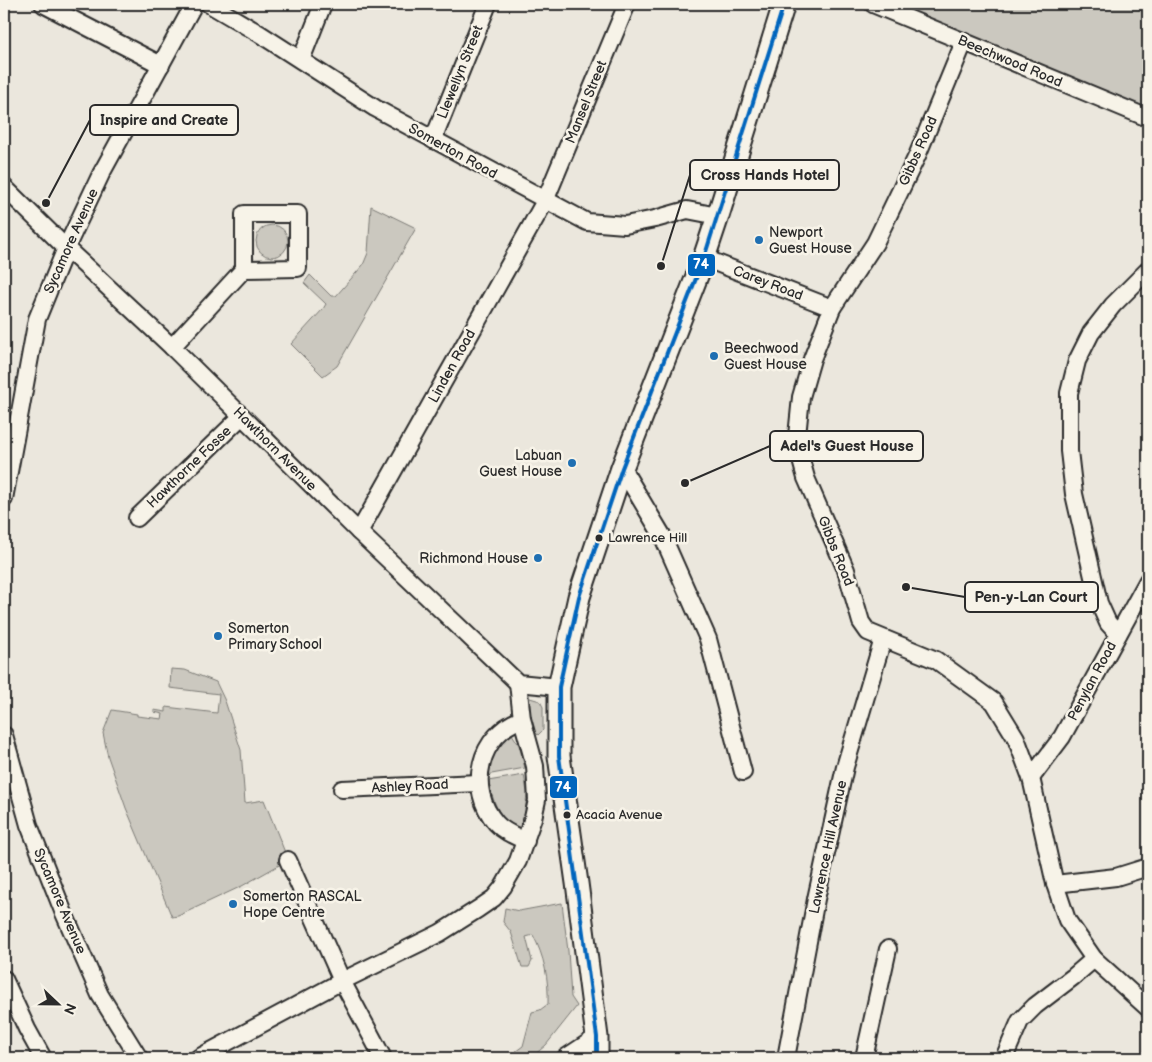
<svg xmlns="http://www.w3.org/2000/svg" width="1152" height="1062" font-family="'Balsamiq Sans',sans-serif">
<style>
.green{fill:#cbc8bf;stroke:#7b7a75}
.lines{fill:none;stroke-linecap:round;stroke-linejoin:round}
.minor-casing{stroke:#2b2b2b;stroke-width:20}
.major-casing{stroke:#2b2b2b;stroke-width:25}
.minor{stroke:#f7f3e8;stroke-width:16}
.major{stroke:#f7f3e8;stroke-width:21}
.bus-1-casing{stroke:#f7f3e8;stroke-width:8}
.bus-1{stroke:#0065bd;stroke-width:4}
.poi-dot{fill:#1f6fb2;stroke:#f7f3e8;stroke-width:2}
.bus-dot{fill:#2b2b2b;stroke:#f7f3e8;stroke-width:2}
.labels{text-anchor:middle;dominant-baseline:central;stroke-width:5;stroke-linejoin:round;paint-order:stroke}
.bus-label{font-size:13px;fill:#2b2b2b;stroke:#f7f3e8;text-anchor:start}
.street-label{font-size:14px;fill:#2b2b2b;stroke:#f7f3e8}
.poi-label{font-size:14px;fill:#2b2b2b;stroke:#f7f3e8;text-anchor:start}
.leader{fill:none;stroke:#2b2b2b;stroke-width:2}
.callout-dot{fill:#2b2b2b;stroke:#f7f3e8;stroke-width:2}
.callout{fill:#f7f3e8;stroke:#2b2b2b;stroke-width:2}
.callout-label{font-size:15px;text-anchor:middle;font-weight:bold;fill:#2b2b2b}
.line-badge{stroke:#f7f3e8;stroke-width:2}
.badge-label{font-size:14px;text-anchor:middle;font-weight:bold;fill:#fff}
</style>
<rect width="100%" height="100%" fill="#ebe7dd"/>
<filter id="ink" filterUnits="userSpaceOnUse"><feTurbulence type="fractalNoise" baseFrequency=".02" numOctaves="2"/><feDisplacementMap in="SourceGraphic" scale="10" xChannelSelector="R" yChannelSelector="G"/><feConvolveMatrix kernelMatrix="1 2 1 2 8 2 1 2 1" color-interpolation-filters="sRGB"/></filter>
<g filter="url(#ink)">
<g class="green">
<path d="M876,4H1148V118Z"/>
<path d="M371,206L416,228L337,366L323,376L291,344L323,309L326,304L304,283L310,275L331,296H336L363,265L368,253Z"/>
<circle cx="272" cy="241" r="16"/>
<path d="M171,669L185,670L216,682L225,701L241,750L245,803L264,800L288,860L242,886L178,916L172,917L126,808L108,757L103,733L112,710L137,714V716L162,719L163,714L154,712V710L166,712V707L217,713L219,694L170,688Z"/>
<path d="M530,698L540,701L543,707V730L538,735L530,726L526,699Z"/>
<path d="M510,731L519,745L525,768L486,775L489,758Z"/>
<path d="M524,775L527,792L524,825L522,828C499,825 493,799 488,781Z"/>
<path d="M562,903L568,951L571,997L577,1006L546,1045L532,1057L514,1058L512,1054L523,1046L532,1012L540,1010L548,1004C549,979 544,956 533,935L526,937L532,961L529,967H522L511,932L503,922L505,908L519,911Z"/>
</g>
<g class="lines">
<defs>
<g id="minor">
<path d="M43,4L161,65"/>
<path d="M209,4L260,34L375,108L587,222L625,225L655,219L687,210L718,216"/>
<path d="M873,4L1148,118"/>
<path d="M964,42L917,156L875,243L832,308L812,359L801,397L797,436L801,460L806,478L846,570L861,622L868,632L936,660L994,702L1016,738L1031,778L1055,884L1067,920L1094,959L1148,1008"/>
<path d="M301,60L323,4"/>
<path d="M433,140L488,4"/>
<path d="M4,187L66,248L172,347L359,532L518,683L559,687"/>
<path d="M704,258L832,308"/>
<path d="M172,347L244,269V214H298V268L244,269"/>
<path d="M622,468L662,535L708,639L743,772"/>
<path d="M4,499L37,319L66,248L101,174L194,4"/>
<path d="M137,518L242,416"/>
<path d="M359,532L545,201L627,4"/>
<path d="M1118,634L1108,623L1099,603L1074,494L1069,451V393L1077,361L1091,333L1113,305L1148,270"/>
<path d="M522,719C479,734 466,789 496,823C504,832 515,836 526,841"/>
<path d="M4,735L29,825L63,911L100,995L139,1058"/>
<path d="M1031,778L1062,737L1148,580"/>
<path d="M342,789L479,783"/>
<path d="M288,860L342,981L383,1058"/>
<path d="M1055,884L1116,877L1148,867"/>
<path d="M4,979L27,1029L43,1058"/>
<path d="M198,1058L342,981L440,933L478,909L494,898L503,887L518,861L533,818L537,800L535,766L522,719L518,683"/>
<path d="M565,1058L597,1037"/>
<path d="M786,1058L816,899L845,767L883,639"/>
<path d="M864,1058L888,949"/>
<path d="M1004,1058L1020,1021L1035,1006L1073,977L1094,959"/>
</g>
<path id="major" d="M597,1058V1037L577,883L559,756V687L579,597L622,468L704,258L718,216L784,4"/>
</defs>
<use href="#minor" class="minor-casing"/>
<use href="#major" class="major-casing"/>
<use href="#minor" class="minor"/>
<use href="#major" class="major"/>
<defs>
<path id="bus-1" d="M597,1058V1037L559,756V687L579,597L622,468L704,258L784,4"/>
</defs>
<use href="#bus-1" class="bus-1-casing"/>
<use href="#bus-1" class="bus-1"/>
</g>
</g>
<g class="poi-dot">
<circle cx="759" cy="240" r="5"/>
<circle cx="714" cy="356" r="5"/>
<circle cx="572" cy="463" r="5"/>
<circle cx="538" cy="558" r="5"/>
<circle cx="218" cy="636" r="5"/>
<circle cx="233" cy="904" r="5"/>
</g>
<g class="bus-dot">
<circle cx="599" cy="538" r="4.5"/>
<circle cx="567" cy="815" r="4.5"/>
</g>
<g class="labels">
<g class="bus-label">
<text x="608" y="538">Lawrence Hill</text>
<text x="576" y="815">Acacia Avenue</text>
</g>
<g class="street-label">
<text transform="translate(1010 61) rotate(23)">Beechwood Road</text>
<text transform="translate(460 72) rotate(-68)">Llewellyn Street</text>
<text transform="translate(586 102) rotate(-68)">Mansel Street</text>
<text transform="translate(453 151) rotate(29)">Somerton Road</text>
<text transform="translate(918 151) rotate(-66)">Gibbs Road</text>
<text transform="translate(71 241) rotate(-66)">Sycamore Avenue</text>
<text transform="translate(768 283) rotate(21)">Carey Road</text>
<text transform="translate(452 366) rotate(-61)">Linden Road</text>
<text transform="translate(275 449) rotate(45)">Hawthorn Avenue</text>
<text transform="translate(189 467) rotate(-44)">Hawthorne Fosse</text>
<text transform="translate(836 551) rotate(68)">Gibbs Road</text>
<text transform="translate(1092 681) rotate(-62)">Penylan Road</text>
<text transform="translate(410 786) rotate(-3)">Ashley Road</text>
<text transform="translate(828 847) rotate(-78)">Lawrence Hill Avenue</text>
<text transform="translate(60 901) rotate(67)">Sycamore Avenue</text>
</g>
<g class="poi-label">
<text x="769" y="232">Newport<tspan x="769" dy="16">Guest House</tspan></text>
<text x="724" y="348">Beechwood<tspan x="724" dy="16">Guest House</tspan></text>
<text x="562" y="455" text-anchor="end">Labuan<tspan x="562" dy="16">Guest House</tspan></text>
<text x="528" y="558" text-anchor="end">Richmond House</text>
<text x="228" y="628">Somerton<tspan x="228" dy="16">Primary School</tspan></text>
<text x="243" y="896">Somerton RASCAL<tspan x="243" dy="16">Hope Centre</tspan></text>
</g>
</g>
<path class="leader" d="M46 203L90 120M661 266L690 175M685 483L770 446M906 587L965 597"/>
<g class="callout-dot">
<circle cx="46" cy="203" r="5"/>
<circle cx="661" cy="266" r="5"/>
<circle cx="685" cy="483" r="5"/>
<circle cx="906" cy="587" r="5"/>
</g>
<g class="callout">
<rect x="90" y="105" width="148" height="30" rx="5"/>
<rect x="690" y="160" width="149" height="30" rx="5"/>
<rect x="770" y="431" width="153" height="30" rx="5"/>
<rect x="965" y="582" width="133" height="30" rx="5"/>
</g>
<g class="callout-label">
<text x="164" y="125">Inspire and Create</text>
<text x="765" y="180">Cross Hands Hotel</text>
<text x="847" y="451">Adel's Guest House</text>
<text x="1031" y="602">Pen-y-Lan Court</text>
</g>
<g class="line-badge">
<rect x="687" y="253" width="29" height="24" rx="5" fill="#0065bd"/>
<rect x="549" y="775" width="29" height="24" rx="5" fill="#0065bd"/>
</g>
<g class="badge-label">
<text x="701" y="269">74</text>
<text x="563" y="792">74</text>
</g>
<rect width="1152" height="1062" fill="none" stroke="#f7f3e8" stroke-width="20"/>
<rect x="10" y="10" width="1132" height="1042" fill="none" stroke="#2b2b2b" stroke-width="2" filter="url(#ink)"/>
<g transform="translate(58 1004) rotate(112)" stroke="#f7f3e8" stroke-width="4" paint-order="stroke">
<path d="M0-4L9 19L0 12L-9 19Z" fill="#2b2b2b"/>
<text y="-8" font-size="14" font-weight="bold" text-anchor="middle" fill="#2b2b2b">N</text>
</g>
</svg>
